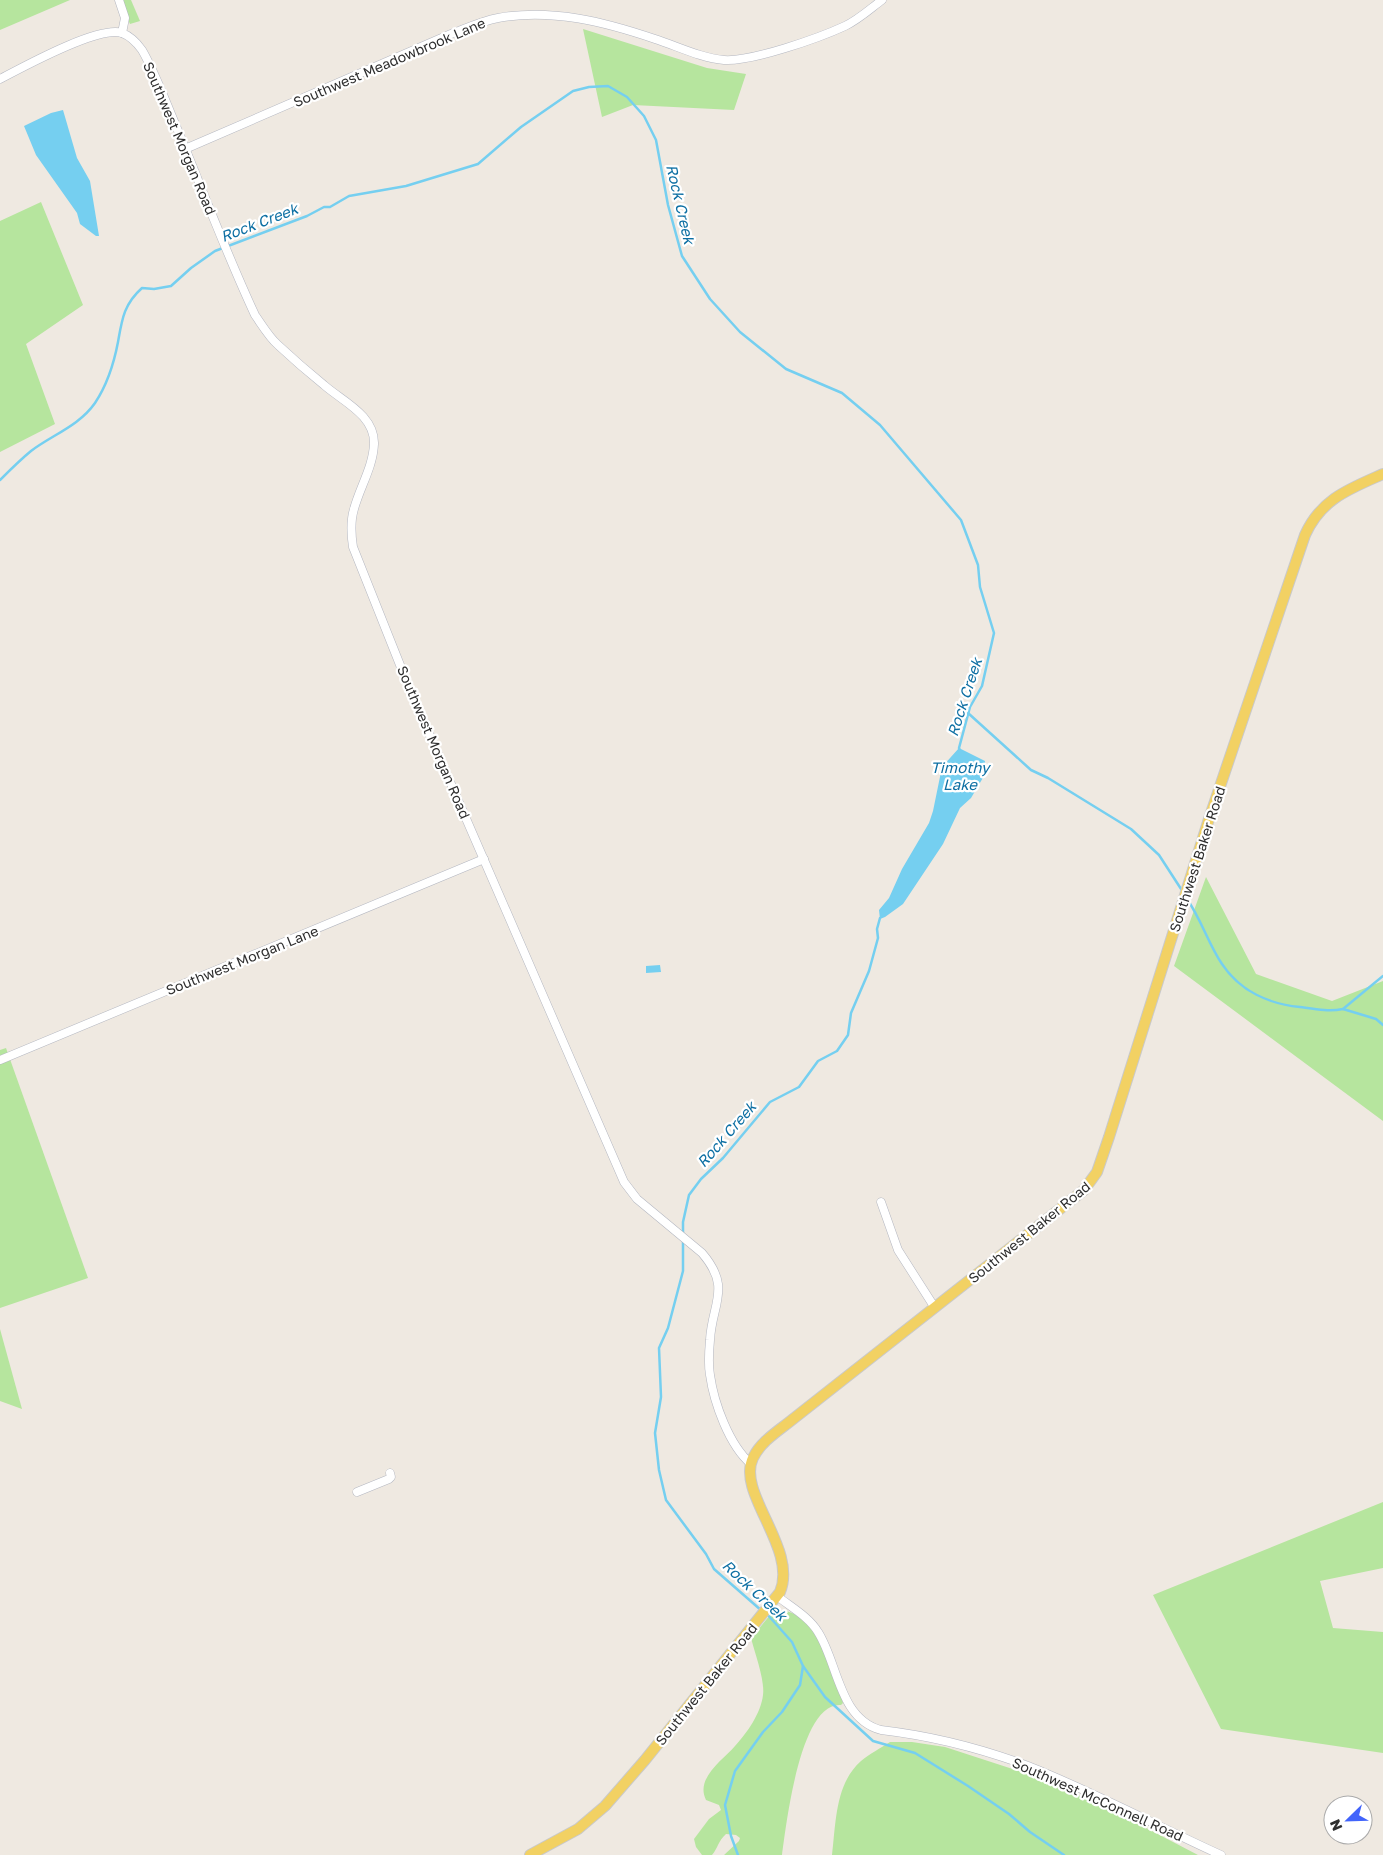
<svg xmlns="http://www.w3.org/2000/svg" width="1383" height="1855" font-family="'Golos Text',sans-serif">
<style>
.green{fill:#b6e59e}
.water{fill:#75cff0}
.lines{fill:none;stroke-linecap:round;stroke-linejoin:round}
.stream{stroke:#75cff0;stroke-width:2.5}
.minor-casing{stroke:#b4b7c1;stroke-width:9}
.major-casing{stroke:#c9c9c9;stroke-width:12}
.minor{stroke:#fff;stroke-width:8}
.major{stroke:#f2d163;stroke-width:10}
.labels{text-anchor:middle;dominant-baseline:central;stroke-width:4.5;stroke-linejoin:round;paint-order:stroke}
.street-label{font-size:14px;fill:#2e2e2e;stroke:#fff}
.water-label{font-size:15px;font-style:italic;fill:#0d6fa3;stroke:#fff}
</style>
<rect width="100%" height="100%" fill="#efe9e1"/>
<g class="green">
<path d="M0,0H70L0,30Z"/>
<path d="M119,0H131L140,21L130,24Z"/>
<path d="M583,29L707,68L746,74L734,110L633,105L602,117Z"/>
<path d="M41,202L83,305L26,344L55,424L0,452V221Z"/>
<path d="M1206,877L1256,974L1332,1001L1383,981V1121L1174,966Z"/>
<path d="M6,1048L88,1278L0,1308V1050Z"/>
<path d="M0,1329L22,1409L0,1401Z"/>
<path d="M1383,1502V1568L1320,1581L1333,1628L1383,1632V1753L1221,1729L1153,1595Z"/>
<path d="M782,1610C811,1615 822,1646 831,1670C835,1681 840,1691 843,1703L841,1705C800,1701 786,1826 782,1855H724L739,1841L740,1838L736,1835L726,1834C718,1841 718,1848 712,1855H702L696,1847L694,1839L709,1819L721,1810L719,1805L706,1800C695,1778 723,1760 735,1746C747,1733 761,1713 763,1695C765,1680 755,1654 751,1638L771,1614Z"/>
<path d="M890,1742H912L945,1747L1022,1772L1102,1805L1198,1855H832C836,1823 835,1784 861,1761C869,1754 881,1748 890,1742Z"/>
</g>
<g class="water">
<path d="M63,110L77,158L90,181L99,236H96L80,224L77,213L36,155L24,126L51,113Z"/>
<path d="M959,748L985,761L984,776L971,798L960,808L943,844L903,904L885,917L880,919L879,910L889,898L902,869L929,823L933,811L942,767Z"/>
<path d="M660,965L661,972L646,973V966Z"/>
</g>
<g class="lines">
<g class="stream">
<path d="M0,480C10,470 20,460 31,451C52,435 79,426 95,403C107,385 114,363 118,342C122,319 124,304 142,288L154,289L171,286L191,268L215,251L307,216L324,207H330L349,196L406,186L478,164L521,127L573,91L589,87L608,86L627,97L644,116L656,140L668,205L682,256L710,299L740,332L786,369L842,393L880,425L961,520L978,565L980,587L994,633L982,686L970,707L959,748L960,751"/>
<path d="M968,713L1031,770L1048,778L1131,829L1159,855L1183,892"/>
<path d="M1187,899C1201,919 1209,945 1222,964C1240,991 1269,1004 1300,1007C1314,1009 1329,1012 1343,1009L1383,976"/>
<path d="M1343,1009L1376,1019L1383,1025"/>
<path d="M683,1234V1222L689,1195L701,1179L723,1158L770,1102L799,1087L818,1061L837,1051L848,1035L851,1013L869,971L878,938L877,929L880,918"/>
<path d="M683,1239V1271L668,1328L659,1348L661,1397L655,1433L659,1470L666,1500L706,1554L714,1569L762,1611"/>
<path d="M767,1614L792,1642L803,1666L825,1697L873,1741L915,1753L968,1786L1009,1814L1030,1832L1064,1855"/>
<path d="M738,1855L731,1836L725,1805L735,1771L763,1732L782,1712L800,1685L803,1666"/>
</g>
<defs>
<g id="minor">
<path d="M119,0L125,18L122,33"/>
<path d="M0,79C23,67 99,25 122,33C130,36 137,43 142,50C157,76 167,106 179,133C204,194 227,255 255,315C262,325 269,337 278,345C293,359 308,372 324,385C342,401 375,415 374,444C373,467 360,487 354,509C350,522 351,534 353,547L408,685L624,1182L637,1199L702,1253C732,1288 712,1303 710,1340C709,1351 708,1364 710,1375C714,1403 729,1445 751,1464"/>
<path d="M185,149L451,34C467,28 482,21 498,18C551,8 605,22 655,39C677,46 701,58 724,60C751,62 819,38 845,26C858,20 870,9 882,0"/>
<path d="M0,1060L484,859"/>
<path d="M881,1202L898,1250L935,1308"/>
<path d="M357,1492L389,1479L391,1477L390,1473"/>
<path d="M777,1596C791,1607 809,1617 818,1632C838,1663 839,1719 881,1730C932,1736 980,1748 1028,1766C1094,1792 1157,1826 1221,1855"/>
</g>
<path id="major" d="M530,1855L578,1829L605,1806L645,1760L780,1592C798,1548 736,1493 753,1458C760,1443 775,1433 788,1423L1084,1190L1097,1172L1109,1137L1208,822L1305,535C1321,499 1349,489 1383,474"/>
</defs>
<use href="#minor" class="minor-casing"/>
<use href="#major" class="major-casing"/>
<use href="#minor" class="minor"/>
<use href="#major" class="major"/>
</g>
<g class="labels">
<g class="street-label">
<text transform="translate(389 62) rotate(-23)">Southwest Meadowbrook Lane</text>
<text transform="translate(180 138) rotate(67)">Southwest Morgan Road</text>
<text transform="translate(434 742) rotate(67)">Southwest Morgan Road</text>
<text transform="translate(1197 859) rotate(-72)">Southwest Baker Road</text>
<text transform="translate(242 960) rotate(-22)">Southwest Morgan Lane</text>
<text transform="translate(1029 1232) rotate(-39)">Southwest Baker Road</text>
<text transform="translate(706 1684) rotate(-51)">Southwest Baker Road</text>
<text transform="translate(1098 1799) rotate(24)">Southwest McConnell Road</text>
</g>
<g class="water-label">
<text transform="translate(681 204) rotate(77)">Rock Creek</text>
<text transform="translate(259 222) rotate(-21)">Rock Creek</text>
<text transform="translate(964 697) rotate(-72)">Rock Creek</text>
<text x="960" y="767">Timothy<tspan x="960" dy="17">Lake</tspan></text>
<text transform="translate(726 1134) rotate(-49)">Rock Creek</text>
<text transform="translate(755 1590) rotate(43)">Rock Creek</text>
</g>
</g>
<g transform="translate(1348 1820) rotate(247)"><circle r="24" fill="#ffffff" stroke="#ababab"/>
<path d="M0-4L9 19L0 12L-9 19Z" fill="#4264fb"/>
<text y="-8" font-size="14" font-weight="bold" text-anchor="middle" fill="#2e2e2e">N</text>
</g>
</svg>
